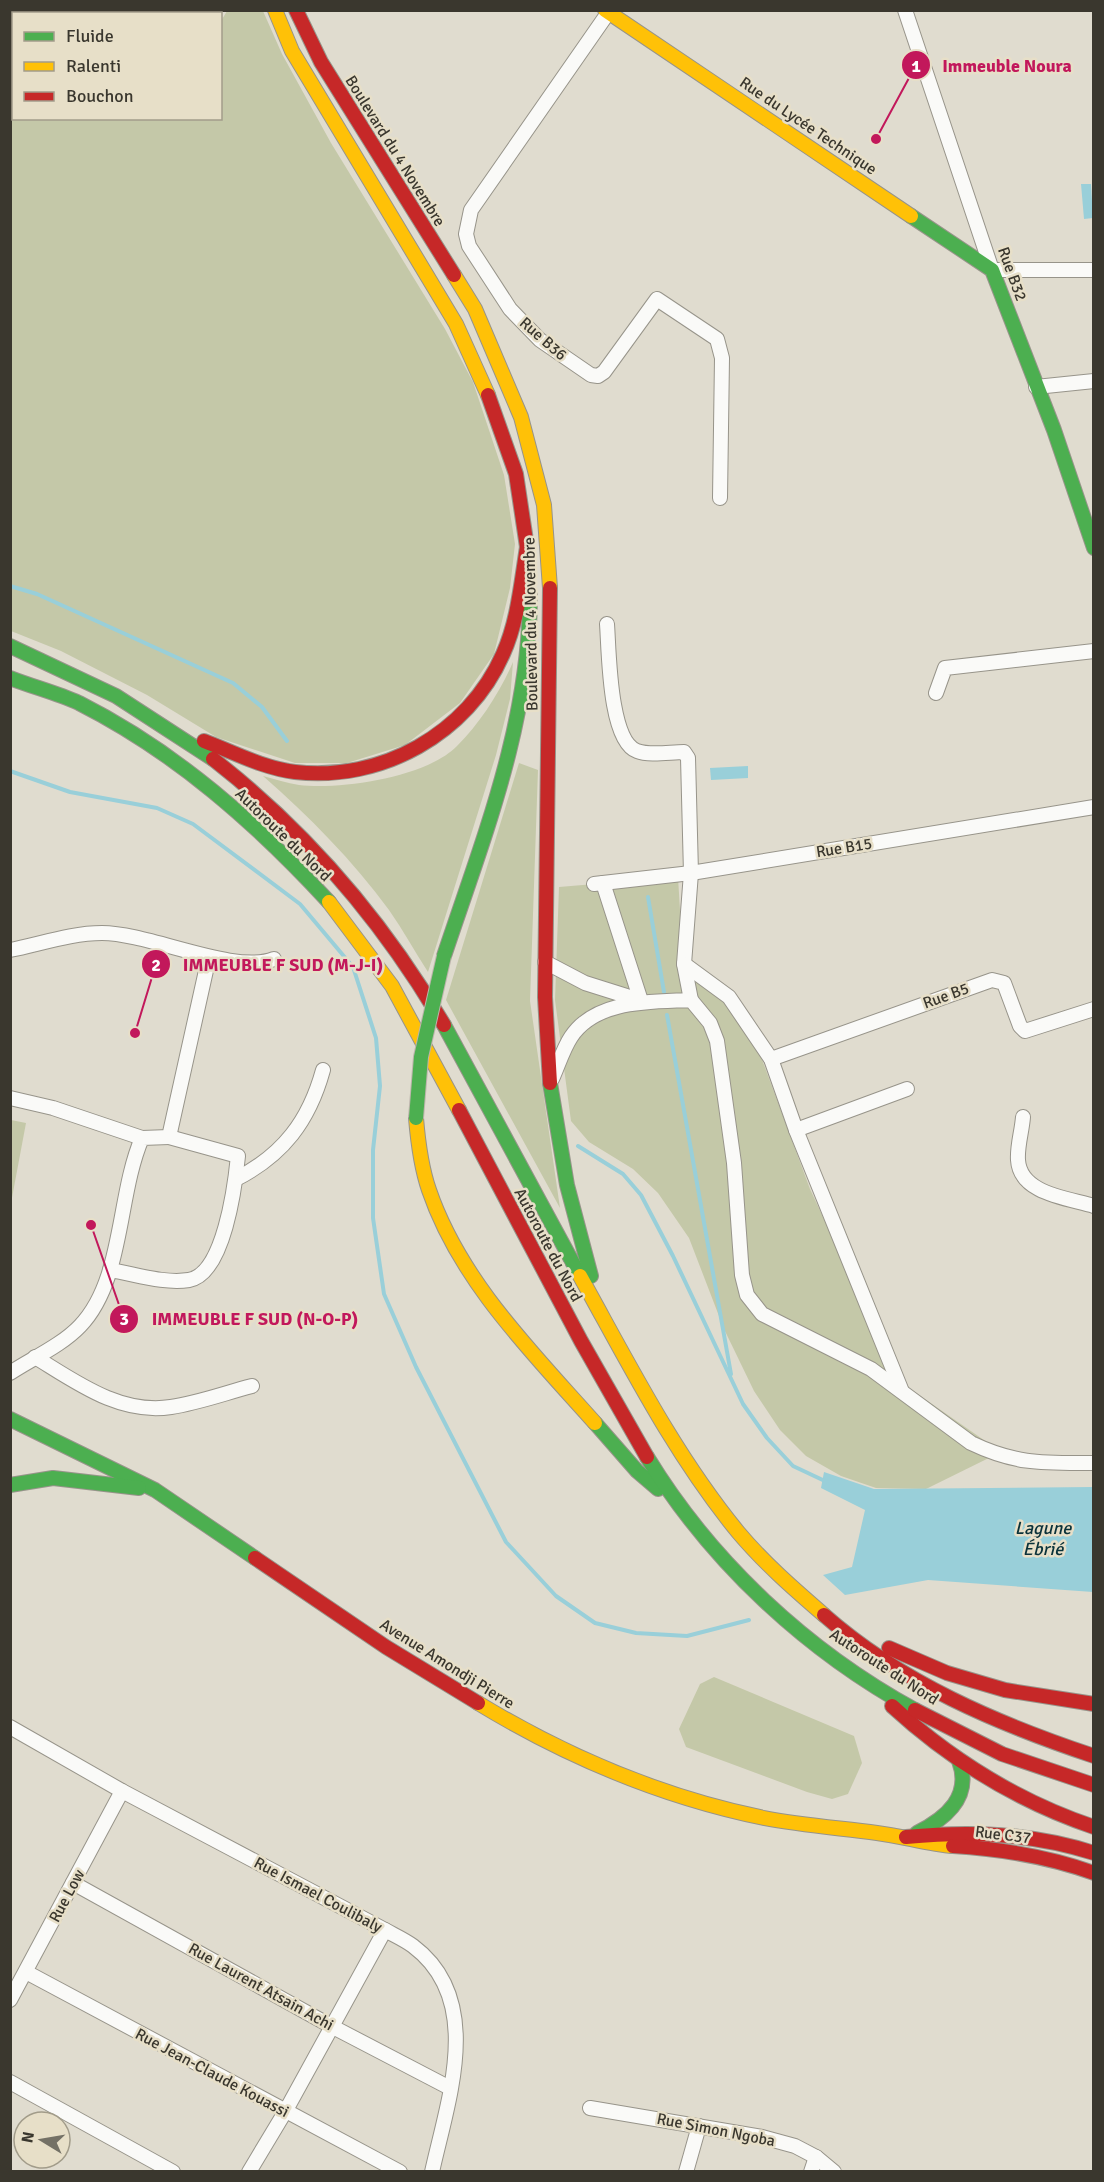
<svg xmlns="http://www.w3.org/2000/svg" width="1104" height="2182" font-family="Signika,sans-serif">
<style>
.green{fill:#c4c8a8}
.water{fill:#99cfd9}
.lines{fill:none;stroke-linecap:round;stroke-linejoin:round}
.stream{stroke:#99cfd9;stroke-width:4}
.street-casing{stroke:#97948a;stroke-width:16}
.fast-casing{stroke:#97948a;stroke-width:16}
.slow-casing{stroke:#97948a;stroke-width:16}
.jam-casing{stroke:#97948a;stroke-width:16}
.street{stroke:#fafaf8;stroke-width:14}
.fast{stroke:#4caf50;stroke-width:14}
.slow{stroke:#ffc107;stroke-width:14}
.jam{stroke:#c62828;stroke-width:14}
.fast-bridge-casing{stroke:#bdb4ac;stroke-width:16;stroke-linecap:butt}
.fast-bridge{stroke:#4caf50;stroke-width:14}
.labels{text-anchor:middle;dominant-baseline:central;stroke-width:5;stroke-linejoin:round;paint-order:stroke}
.street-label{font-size:16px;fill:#3a372e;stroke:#e7dfc8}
.water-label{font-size:18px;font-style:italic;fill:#0a323a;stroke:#e7dfc8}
.leader{fill:none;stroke:#c2185b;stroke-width:2}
.callout-dot{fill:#c2185b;stroke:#e7dfc8;stroke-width:2}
.mark-label{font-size:18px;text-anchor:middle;font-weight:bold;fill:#fff}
.callout-label{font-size:18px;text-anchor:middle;font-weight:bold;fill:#c2185b;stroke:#e7dfc8;stroke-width:5;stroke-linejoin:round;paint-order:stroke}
</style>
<rect width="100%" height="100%" fill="#e0dccf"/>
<g class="green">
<path d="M227,11H263L282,54L331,143L445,329L473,382L504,475L515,544L510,588L494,654L460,703L405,745L347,763H295L216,737L147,695L61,651L11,631L10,25L13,24L14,118H220L221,21Z"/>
<path d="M513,662L510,699L496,755L428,972C415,952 403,930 389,910C353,861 309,816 263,776C275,779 287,783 299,785C341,790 427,777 457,746C480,723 500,692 513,662Z"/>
<path d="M519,763L538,770L530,1001L560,1208L446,1000Z"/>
<path d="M678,877L683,960L722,998L760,1054L810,1189L899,1381L1001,1452L926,1489L876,1488L841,1476L806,1456L780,1430L754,1391L724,1329L689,1238L658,1193L633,1169L589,1142L571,1121L555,1000L559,887Z"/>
<path d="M11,1120L26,1123L11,1203L10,1120Z"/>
<path d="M714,1677L854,1736L862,1763L848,1794L832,1799L807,1792L686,1747L679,1729L700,1684Z"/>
</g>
<g class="water">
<path d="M1081,184H1091L1093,218L1084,219Z"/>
<path d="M748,766V778L711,780L710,768Z"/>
<path d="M824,1472L874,1489L1093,1487V1592L928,1580L845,1595L823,1575L852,1567L865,1510L821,1488Z"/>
</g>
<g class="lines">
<g class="stream">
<path d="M10,586L37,594L233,683L262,707L287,741"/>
<path d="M10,771L70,792L157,808L193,824L300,904L353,967L376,1038L380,1086L373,1150V1218L384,1294L416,1367L506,1542L556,1596L595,1623L636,1633L687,1636L749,1620"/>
<path d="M648,897L664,992"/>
<path d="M667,1015L731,1374"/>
<path d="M578,1146L623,1174L641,1195L673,1256L743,1404L767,1438L793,1466L827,1482"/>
</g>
<defs>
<g id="street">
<path d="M905,10L992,270H1094"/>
<path d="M608,13L471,210L466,234L469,246L510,309L540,340L591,375L598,376L604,372L657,299L717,339L722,358L720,498"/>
<path d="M1036,387L1094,381"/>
<path d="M607,624C609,650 609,741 637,751C650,756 670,752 684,752L688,758L691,873L684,964L691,1000"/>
<path d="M936,693L945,668L1094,651"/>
<path d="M603,883L641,1001"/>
<path d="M594,884L691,873L1094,807"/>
<path d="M10,950C40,944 72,933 102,933C149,933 235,975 274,959"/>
<path d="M545,962L585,983L639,1000"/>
<path d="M684,964L729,997L771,1059L796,1130L901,1389"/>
<path d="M771,1059L992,980L1004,983L1020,1026L1025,1031L1094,1009"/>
<path d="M552,1079C558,1066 563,1049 571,1037C596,999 652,1002 691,1000L710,1023L717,1041L734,1163L742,1275L747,1295L762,1314L871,1369L971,1443C1017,1465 1044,1463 1094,1463"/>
<path d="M10,1098L53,1108L142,1138"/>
<path d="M1023,1117C1022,1131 1017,1146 1018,1160C1020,1194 1068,1198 1094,1206"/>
<path d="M796,1130L907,1089"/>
<path d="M236,1179C283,1155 309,1121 323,1070"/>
<path d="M110,1270C135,1274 164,1284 189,1280C224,1274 235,1186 238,1156L169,1137"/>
<path d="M35,1357C76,1382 120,1415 171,1407C198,1403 225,1393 252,1386"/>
<path d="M10,1373C33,1358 62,1345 80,1326C124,1280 117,1196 142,1138L169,1137L209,957"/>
<path d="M10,1727L122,1791L385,1930C394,1935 405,1940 413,1946C485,2000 448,2099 432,2172"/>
<path d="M73,1883L331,2026L450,2088"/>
<path d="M26,1972L400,2172"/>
<path d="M10,2000L122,1791"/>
<path d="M10,2082L173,2172"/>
<path d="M590,2108L762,2137L795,2146L816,2157L834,2172"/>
<path d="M249,2172L285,2112L385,1930"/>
<path d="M686,2172L699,2126"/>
<path d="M811,2172L816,2157"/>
</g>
<g id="fast">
<path d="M911,216L992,270L1054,430L1094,548"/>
<path d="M10,646L116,696L213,759"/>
<path d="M10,678C33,687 57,693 79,703C176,752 256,823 329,902"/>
<path d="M444,956C484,836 530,723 530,594"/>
<path d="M444,1025L580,1276"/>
<path d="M550,1083L567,1185L591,1276"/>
<path d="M10,1419L155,1490L255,1558"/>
<path d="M595,1423L637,1471L658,1489"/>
<path d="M647,1457C711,1562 807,1651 915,1710"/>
<path d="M10,1485L53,1478L139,1488"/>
<path d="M917,1833C947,1818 972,1796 959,1761"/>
</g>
<g id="slow">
<path d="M275,10L292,51L456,324L488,395"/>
<path d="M605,10L911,216"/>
<path d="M454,275L475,309L521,417L544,505L550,588"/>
<path d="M329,902L392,986L459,1110"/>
<path d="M416,1118C418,1142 421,1167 429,1190C460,1281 532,1352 595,1423"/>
<path d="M580,1276C629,1364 674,1454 738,1532C764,1563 794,1589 824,1615"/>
<path d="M478,1703C567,1757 662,1797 764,1818C801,1825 839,1828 877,1833C902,1836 928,1844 953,1846"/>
</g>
<g id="jam">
<path d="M296,10L321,62L454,275"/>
<path d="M488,395L516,474L527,547"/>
<path d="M550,588L545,997L550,1083"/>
<path d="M204,741C233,752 263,768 295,772C381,782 468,734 503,654C518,621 521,583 527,547"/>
<path d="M213,759C308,833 383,921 444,1025"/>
<path d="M459,1110L581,1341L647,1457"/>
<path d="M255,1558L386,1647L478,1703"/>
<path d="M824,1615C901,1683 998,1724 1094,1756"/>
<path d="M889,1648L947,1673L1005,1690L1094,1704"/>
<path d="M892,1706C952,1761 1017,1801 1094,1827"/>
<path d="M915,1710L1002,1754L1094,1785"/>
<path d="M906,1837C971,1831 1032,1833 1094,1853"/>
<path d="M953,1846C1002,1849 1047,1856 1094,1873"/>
</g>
</defs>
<use href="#street" class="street-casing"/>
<use href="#fast" class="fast-casing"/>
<use href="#slow" class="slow-casing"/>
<use href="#jam" class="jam-casing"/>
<use href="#street" class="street"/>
<use href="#fast" class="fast"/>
<use href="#slow" class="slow"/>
<use href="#jam" class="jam"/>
<defs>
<path id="fast-bridge" d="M416,1118L421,1057L444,956"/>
</defs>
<use href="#fast-bridge" class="fast-bridge-casing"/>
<use href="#fast-bridge" class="fast-bridge"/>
</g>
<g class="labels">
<g class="street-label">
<text transform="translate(808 126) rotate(34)">Rue du Lycée Technique</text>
<text transform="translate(395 151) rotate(58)">Boulevard du 4 Novembre</text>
<text transform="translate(1012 274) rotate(70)">Rue B32</text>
<text transform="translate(543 339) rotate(41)">Rue B36</text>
<text transform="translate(531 624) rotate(-91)">Boulevard du 4 Novembre</text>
<text transform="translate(283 835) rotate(44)">Autoroute du Nord</text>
<text transform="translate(844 848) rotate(-9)">Rue B15</text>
<text transform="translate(946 996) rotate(-20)">Rue B5</text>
<text transform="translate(548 1245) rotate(62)">Autoroute du Nord</text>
<text transform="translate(447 1664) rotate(32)">Avenue Amondji Pierre</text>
<text transform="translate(884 1667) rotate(33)">Autoroute du Nord</text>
<text transform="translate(1003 1835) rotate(7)">Rue C37</text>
<text transform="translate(318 1895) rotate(28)">Rue Ismael Coulibaly</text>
<text transform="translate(67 1896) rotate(-62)">Rue Low</text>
<text transform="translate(261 1987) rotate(29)">Rue Laurent Atsain Achi</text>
<text transform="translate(212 2073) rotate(28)">Rue Jean-Claude Kouassi</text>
<text transform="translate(716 2130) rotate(11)">Rue Simon Ngoba</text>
</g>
<g class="water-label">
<text x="1043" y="1528">Lagune<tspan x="1043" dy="21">Ébrié</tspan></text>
</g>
</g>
<path class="leader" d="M876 139L916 65M135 1033L156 964M91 1225L124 1319"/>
<g class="callout-dot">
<circle cx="876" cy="139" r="6"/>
<circle cx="135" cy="1033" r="6"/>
<circle cx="91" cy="1225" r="6"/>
<circle cx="916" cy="65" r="15"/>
<circle cx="156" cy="964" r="15"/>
<circle cx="124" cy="1319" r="15"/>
</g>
<g class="mark-label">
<text x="916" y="72">1</text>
<text x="156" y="971">2</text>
<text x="124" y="1325">3</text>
</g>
<g class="callout-label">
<text x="1007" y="72">Immeuble Noura</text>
<text x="283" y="971">IMMEUBLE F SUD (M-J-I)</text>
<text x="255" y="1325">IMMEUBLE F SUD (N-O-P)</text>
</g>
<rect width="1104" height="2182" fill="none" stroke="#3a372e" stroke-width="24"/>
<rect x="12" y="12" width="210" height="108" fill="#e7dfc8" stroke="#a29c8a" stroke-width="1.5"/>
<rect x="24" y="32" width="30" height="9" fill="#4caf50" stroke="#a29c8a" stroke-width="1.5"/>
<text x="66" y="42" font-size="18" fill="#3a372e">Fluide</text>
<rect x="24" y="62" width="30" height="9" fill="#ffc107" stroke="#a29c8a" stroke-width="1.5"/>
<text x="66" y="72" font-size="18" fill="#3a372e">Ralenti</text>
<rect x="24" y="92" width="30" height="9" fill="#c62828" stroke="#a29c8a" stroke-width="1.5"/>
<text x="66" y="102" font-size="18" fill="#3a372e">Bouchon</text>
<g transform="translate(42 2140) rotate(281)"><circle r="28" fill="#e7dfc8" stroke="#a29c8a" stroke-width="1.5"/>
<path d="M0-4.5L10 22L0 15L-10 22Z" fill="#747166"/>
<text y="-9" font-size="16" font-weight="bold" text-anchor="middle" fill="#3a372e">N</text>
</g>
</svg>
